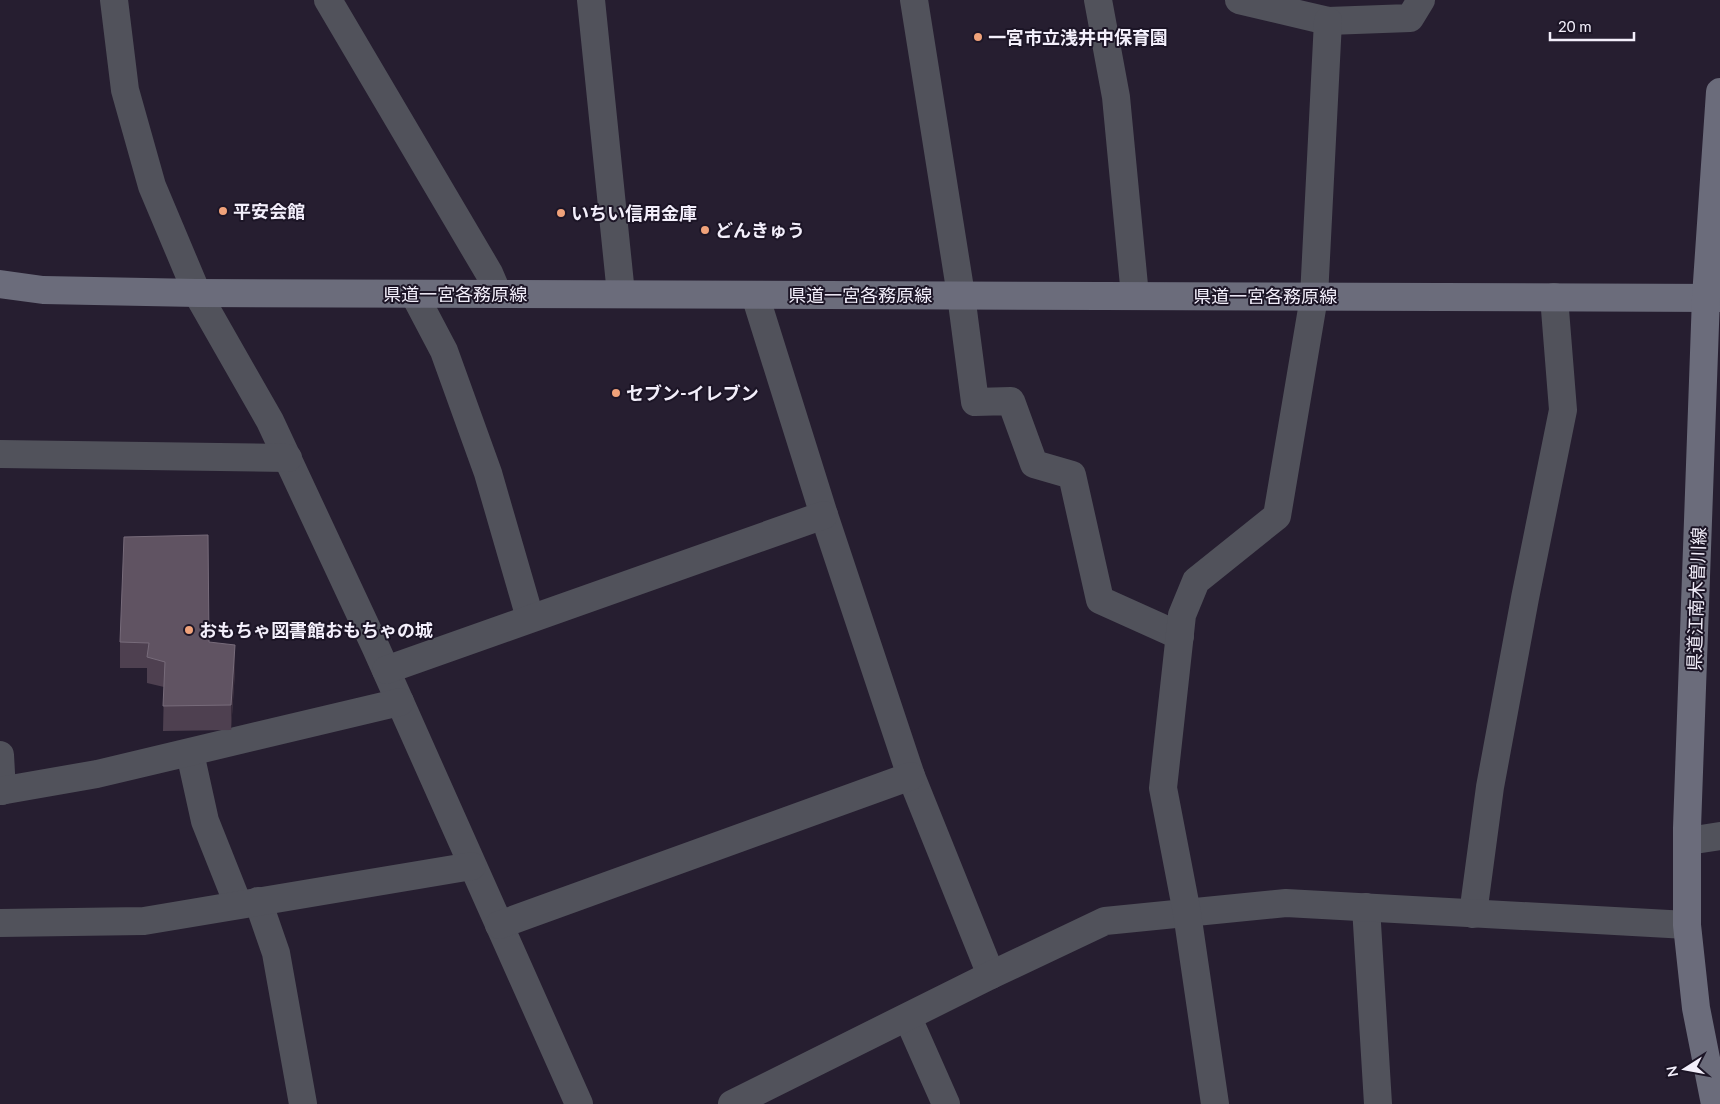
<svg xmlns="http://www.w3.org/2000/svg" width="1720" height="1104" font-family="Lato,'Noto Sans JP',sans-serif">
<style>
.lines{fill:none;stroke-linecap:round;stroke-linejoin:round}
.minor{stroke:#51525b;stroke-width:28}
.secondary{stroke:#6b6c7b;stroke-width:28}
.wall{fill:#4e4050}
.shaded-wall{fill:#372b3b}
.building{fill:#605362;stroke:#776b7a}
.poi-dot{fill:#f0a27a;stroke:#1c1526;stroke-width:2}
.labels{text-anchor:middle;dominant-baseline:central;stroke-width:4;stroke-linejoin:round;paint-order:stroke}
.poi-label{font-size:18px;font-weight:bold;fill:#f3effb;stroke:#1c1526;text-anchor:start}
.street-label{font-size:18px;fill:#f3effb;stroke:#1c1526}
</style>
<rect width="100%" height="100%" fill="#261e30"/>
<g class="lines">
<g class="minor">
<path d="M114,0L125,90L152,186L197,293L270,421L376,648L579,1104"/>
<path d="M328,0L489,273L498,294"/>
<path d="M591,0L621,294"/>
<path d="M914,0L961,295L975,402L1011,401L1034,464L1072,475L1100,600L1180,636"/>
<path d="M1098,0L1116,97L1135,296"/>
<path d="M1239,0L1328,21L1410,18L1421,0"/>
<path d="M414,294L444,351L488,473L530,618"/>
<path d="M755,295L824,515L911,776L991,975"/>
<path d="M0,454L288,458"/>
<path d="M386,670L824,515"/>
<path d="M190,753L205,821L238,904"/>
<path d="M0,755L2,791"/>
<path d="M0,791L97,774L400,702"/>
<path d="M1688,841L1720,836"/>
<path d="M258,901L276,953L303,1104"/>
<path d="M1366,907L1378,1104"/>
<path d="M1473,914L1490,787L1525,598L1563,410L1554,297"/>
<path d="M0,923L144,921L472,866"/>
<path d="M499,925L911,776"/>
<path d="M908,1018L946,1104"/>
<path d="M732,1104L991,975L1105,921L1286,903L1687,925"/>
<path d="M1215,1104L1187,913L1163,788L1182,615L1196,581L1277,516L1314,297L1328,21"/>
</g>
<g class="secondary">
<path d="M0,284L43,290L197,293L1720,298"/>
<path d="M1715,1104L1696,1008L1687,925V828L1706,297L1720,92"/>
</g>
</g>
<path class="wall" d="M120,642H209L235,671L231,730L163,731L164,687L147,683V668H120Z"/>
<path class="shaded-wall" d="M235,645V671L231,730V705Z"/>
<path class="building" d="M208,535L209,642L235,645L231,705L163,706L165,662L147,657L149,643L120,642L124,537Z"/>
<g class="poi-dot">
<circle cx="978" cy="37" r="5"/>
<circle cx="223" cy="211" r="5"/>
<circle cx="561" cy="213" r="5"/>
<circle cx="705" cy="230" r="5"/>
<circle cx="616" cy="393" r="5"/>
<circle cx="189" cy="630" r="5"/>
</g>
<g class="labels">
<g class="poi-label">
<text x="988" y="37">一宮市立浅井中保育園</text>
<text x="233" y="211">平安会館</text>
<text x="571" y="213">いちい信用金庫</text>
<text x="715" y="230">どんきゅう</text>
<text x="626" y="393">セブン-イレブン</text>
<text x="199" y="630">おもちゃ図書館おもちゃの城</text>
</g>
<g class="street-label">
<text x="455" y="294">県道一宮各務原線</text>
<text x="860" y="295">県道一宮各務原線</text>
<text x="1265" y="296">県道一宮各務原線</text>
<text transform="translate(1696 599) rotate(-88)">県道江南木曽川線</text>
</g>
</g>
<g transform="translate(1685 1069) rotate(259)" stroke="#1c1526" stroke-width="4" paint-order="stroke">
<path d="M0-4L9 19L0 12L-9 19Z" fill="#f3effb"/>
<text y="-8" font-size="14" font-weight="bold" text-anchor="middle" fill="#f3effb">N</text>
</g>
<path d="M1550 32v8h84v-8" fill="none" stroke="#f3effb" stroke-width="2.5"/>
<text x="1558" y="32" font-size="15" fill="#f3effb" stroke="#1c1526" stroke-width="4" paint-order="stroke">20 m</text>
</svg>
